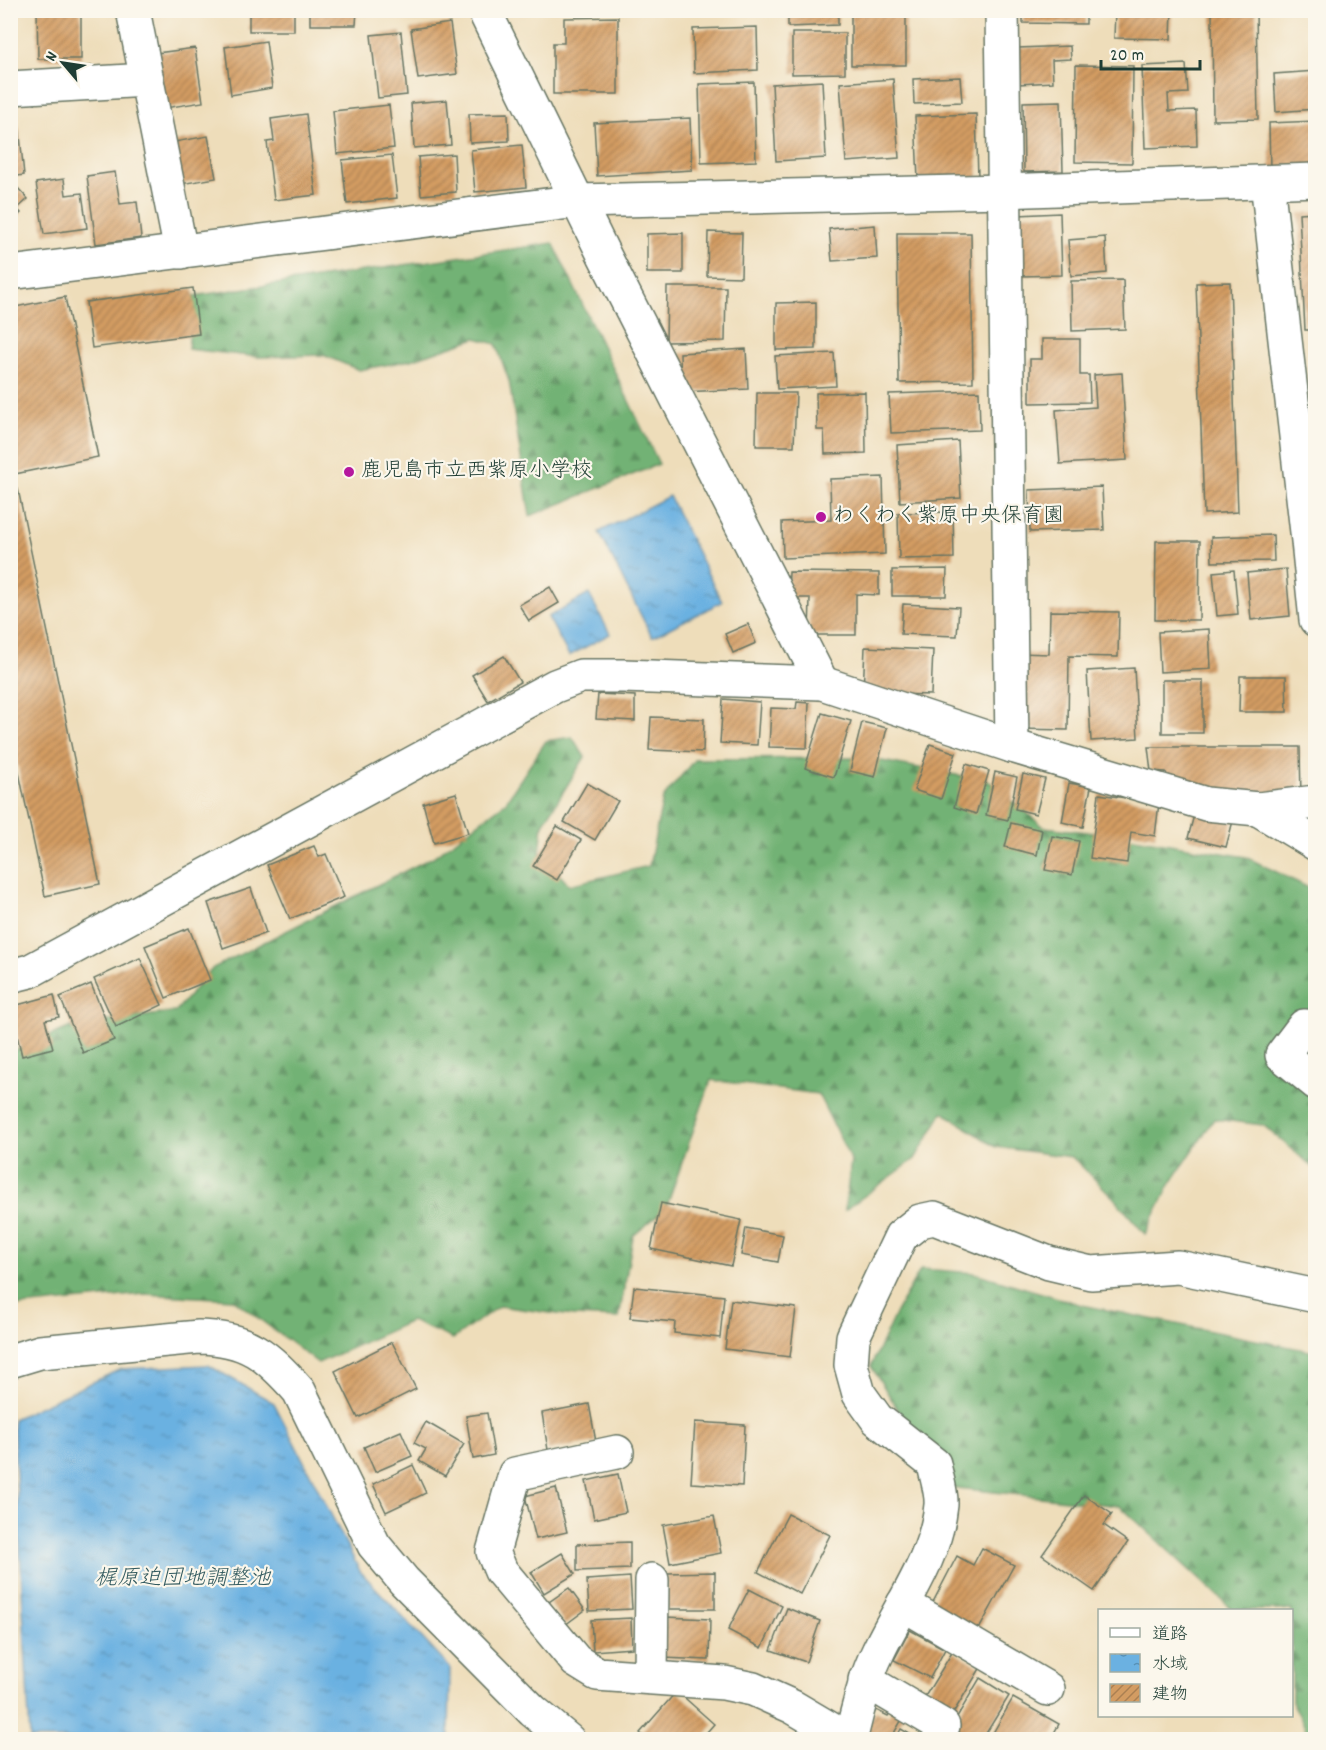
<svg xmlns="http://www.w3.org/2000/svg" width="1326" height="1750" font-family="Dekko,'Klee One',sans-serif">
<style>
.forest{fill:url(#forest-firs);stroke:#487854;stroke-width:1.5}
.water{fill:url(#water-ripples);stroke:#45778a;stroke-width:1.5}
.building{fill:url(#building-hatch)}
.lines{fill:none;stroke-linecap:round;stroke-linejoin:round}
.minor-casing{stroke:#677563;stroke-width:36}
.minor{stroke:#fff;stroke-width:33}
.poi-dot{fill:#b5179e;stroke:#fbf7ec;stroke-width:2}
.labels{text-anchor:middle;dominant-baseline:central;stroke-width:4.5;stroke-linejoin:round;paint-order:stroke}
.poi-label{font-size:21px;fill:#1f3d34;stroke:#fbf7ec;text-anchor:start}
.water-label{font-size:22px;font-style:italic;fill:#325a5f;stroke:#fbf7ec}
</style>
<defs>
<pattern id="forest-firs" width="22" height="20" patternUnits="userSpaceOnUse" patternTransform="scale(1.5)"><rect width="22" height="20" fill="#72b274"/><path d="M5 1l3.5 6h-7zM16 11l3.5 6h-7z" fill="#5d9260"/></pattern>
<pattern id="water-ripples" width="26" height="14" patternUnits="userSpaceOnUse" patternTransform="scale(1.5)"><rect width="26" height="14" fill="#6bb1e1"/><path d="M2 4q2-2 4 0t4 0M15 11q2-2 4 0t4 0" fill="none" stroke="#5791b7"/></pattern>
<pattern id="building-hatch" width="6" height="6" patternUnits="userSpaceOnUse" patternTransform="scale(1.5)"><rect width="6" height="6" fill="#d39c62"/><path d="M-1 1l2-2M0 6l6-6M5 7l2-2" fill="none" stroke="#ab8052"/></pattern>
</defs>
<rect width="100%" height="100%" fill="#fbf7ec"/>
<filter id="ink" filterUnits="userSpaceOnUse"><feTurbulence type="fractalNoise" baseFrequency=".0167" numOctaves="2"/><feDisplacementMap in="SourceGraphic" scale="12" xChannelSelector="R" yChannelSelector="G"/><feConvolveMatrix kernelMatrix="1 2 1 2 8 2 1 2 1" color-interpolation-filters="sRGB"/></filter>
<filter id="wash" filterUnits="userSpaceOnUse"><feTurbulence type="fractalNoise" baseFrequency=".008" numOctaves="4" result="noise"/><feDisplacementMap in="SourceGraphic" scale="24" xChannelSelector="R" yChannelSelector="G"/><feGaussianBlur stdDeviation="1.35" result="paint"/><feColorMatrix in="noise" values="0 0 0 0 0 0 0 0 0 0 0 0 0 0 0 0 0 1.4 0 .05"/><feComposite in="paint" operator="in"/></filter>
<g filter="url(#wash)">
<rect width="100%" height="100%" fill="#eeddba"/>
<g class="forest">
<path d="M553,243L659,464L530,516L509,381L496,344L476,338L411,360L359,370L323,355L259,357L188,349L194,296Z"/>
<path d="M572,737L585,757L543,824L540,853L569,885L649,866L663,798L695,759L866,758L988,781L1044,827L1122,836L1246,857L1315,891V1169L1263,1125L1214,1119L1171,1183L1145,1234L1113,1197L1072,1157L996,1147L943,1112L915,1159L845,1210L851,1160L818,1094L711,1080L666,1208L633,1236L619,1318L573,1316L499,1306L453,1339L411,1321L318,1363L233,1299L144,1294L11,1307V1052L76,1025L175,1012L213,968L433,857L505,803L546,741Z"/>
<path d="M921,1269L975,1273L1082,1305L1315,1352V1739H1311L1292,1701V1610H1233L1120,1506L949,1487L913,1434L871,1366L896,1312Z"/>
</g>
<g class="water">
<path d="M669,496L722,602L652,637L599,532Z"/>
<path d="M589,594L610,634L569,656L548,617Z"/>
<path d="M208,1365L274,1403L360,1571L450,1668L449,1739H30L13,1419L121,1369Z"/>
</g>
<g id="blocks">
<g class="building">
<path d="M37,10H81V59H38Z"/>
<rect x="249" y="10" width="45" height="21"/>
<path d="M310,10H357L356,25H310Z"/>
<path d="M788,10H838V25L788,27Z"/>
<rect x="851" y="10" width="55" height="55"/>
<path d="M1023,10H1086V24L1023,23Z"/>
<path d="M1115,10H1172L1171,39L1114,38Z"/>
<path d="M1212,10H1256L1258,119L1213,120Z"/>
<path d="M618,17V94H553V43H564V18Z"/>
<path d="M450,23L457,74L418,79L411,29Z"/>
<path d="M757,27L758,70L694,73L693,29Z"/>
<path d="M401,32L407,95L378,98L371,35Z"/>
<path d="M792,33H845V73L792,74Z"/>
<path d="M266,41L272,88L231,95L225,47Z"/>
<path d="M1070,46L1071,59L1052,60L1053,82L1019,84L1018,48Z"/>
<path d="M195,48L203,102L165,108L157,53Z"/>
<path d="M1186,64L1188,93L1168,94L1169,111L1196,110L1197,146L1145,148L1142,66Z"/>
<path d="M1076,65L1133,66L1132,163L1075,162Z"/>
<path d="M1316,71V109L1276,112L1274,74Z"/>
<path d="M960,77L962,102L914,104L913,79Z"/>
<path d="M893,79L899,158L846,162L840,83Z"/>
<path d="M822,81L826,158L776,161L772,84Z"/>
<path d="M754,82L756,161L701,163L699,84Z"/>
<path d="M447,100L451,145L414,148L411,103Z"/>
<path d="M1061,101L1063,171L1024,172L1023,102Z"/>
<path d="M389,105L394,148L337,154L333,111Z"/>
<path d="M508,113L509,141L470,143L469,114Z"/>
<path d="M306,114L316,195L274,200L267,142L274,141L271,119Z"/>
<path d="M976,114L978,177L918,180L915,116Z"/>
<path d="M690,118L692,170L597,176L594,123Z"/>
<path d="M1316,121V170L1270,171L1269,123Z"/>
<path d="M19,126L24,175L10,177V128Z"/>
<path d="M208,136L216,178L181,184L174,142Z"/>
<path d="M522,145L526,187L475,192L471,150Z"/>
<path d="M454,154L456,192L421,195L418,157Z"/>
<path d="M392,155L397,198L347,204L342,160Z"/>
<path d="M115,172L120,204L137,202L141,238L96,244L87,176Z"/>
<path d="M64,179L66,195L82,193L87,228L44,234L36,183Z"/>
<path d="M15,185L28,199L17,209L21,213L10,223V189Z"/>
<path d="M1316,212V330H1305L1299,213Z"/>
<path d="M1060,213L1062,275L1020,276L1018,215Z"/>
<path d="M875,225L877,258L832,261L829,229Z"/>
<path d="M708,232L742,233L741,277L707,276Z"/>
<path d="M683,233V273H647V234Z"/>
<path d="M897,233H971L973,382L899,383Z"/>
<path d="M1105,237L1107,273L1071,276L1068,240Z"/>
<path d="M1123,280L1125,329L1072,331L1071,281Z"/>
<path d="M1230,282L1238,512L1204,514L1196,283Z"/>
<path d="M667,287H726L725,341L666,342Z"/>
<path d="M193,288L199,334L92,348L86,302Z"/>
<path d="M65,297L98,457L10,475V308Z"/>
<path d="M816,302V349L776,350V303Z"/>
<path d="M1042,339H1080V375H1089L1090,402L1030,403V359H1042Z"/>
<path d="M746,349L748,389L681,392L680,353Z"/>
<path d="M834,353L836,386L777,389L775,356Z"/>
<path d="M1122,373L1127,460L1060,464L1056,410L1096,407L1094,375Z"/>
<path d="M979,391L980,430L891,433L889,394Z"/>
<path d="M865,392L866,453L825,454L824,430H817L816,393Z"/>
<path d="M757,393H796L794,446H756Z"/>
<path d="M958,441L961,498L900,502L897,445Z"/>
<path d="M883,477L885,554L783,558L782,522L831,520L830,479Z"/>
<path d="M1102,487L1104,530L1030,532L1029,490Z"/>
<path d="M18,489L100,884L45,896L10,730V490Z"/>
<path d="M953,512L954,558L899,559L898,513Z"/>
<path d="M1273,535L1274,561L1212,562L1211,537Z"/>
<path d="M1156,541H1200L1199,620H1155Z"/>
<path d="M947,569L946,596H892V570Z"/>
<path d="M1286,569L1290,616L1251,620L1247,573Z"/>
<path d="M1234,570L1238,614L1217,616L1213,572Z"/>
<path d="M789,572L879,573V595L856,594V635H809L810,598H788Z"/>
<path d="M550,587L559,603L529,621L519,605Z"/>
<path d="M903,604L959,607L957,636L901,634Z"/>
<path d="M1050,611L1119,612L1118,657L1069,656L1068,730L1017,729L1019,653L1049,654Z"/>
<path d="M748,624L756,643L733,653L725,634Z"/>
<path d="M1209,629L1211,669L1160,672L1158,632Z"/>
<path d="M865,647L933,650L931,695L863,693Z"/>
<path d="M504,656L520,682L488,701L472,675Z"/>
<path d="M1134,668L1138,738L1091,741L1087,671Z"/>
<path d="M1240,676H1286L1287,712H1239Z"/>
<rect x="1162" y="680" width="41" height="53"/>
<path d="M598,694L635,696V721L596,719Z"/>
<path d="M723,699L760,702L757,745L720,743Z"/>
<path d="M797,702L809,703L807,748L769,747L771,708L796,709Z"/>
<path d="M822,713L851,721L834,777L805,768Z"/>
<path d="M651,717L704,719L703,752L649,750Z"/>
<path d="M862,722L887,728L875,777L850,771Z"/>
<path d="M930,744L956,753L941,799L914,790Z"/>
<path d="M1148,747H1300L1301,799L1259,792L1180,790L1167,786L1166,772L1151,771Z"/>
<path d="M966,764L989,771L976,814L954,807Z"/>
<path d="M995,772L1017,777L1008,820L986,815Z"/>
<path d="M1023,774L1045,779L1036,814L1015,809Z"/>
<path d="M587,783L618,801L595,840L564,822Z"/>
<path d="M1069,783L1091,787L1083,827L1062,822Z"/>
<path d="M456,793L468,833L434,843L423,803Z"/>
<path d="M1099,794L1159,803L1155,836L1131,832L1127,863L1090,858Z"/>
<path d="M1195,811L1233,821L1226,847L1188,838Z"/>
<path d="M1011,823L1042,830L1037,855L1005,847Z"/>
<path d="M557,826L581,840L557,880L533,866Z"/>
<path d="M1052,836L1079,841L1072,875L1045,870Z"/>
<path d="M314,846L319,857L326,854L344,897L290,919L267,865Z"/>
<path d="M251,888L266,933L223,948L208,903Z"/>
<path d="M189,928L210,980L166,998L145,946Z"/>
<path d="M140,958L162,1005L116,1027L94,979Z"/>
<path d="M91,984L114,1040L83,1053L60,997Z"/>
<path d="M54,995L59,1017L45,1020L53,1048L22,1056L10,1007Z"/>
<path d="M661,1203L741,1220L731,1266L651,1249Z"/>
<path d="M746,1228L783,1235L778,1262L741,1255Z"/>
<path d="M634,1287L724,1296L720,1338L674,1333L675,1322L630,1318Z"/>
<path d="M731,1300L796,1308L790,1357L725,1349Z"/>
<path d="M392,1342L416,1389L358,1418L335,1371Z"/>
<path d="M589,1404L596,1442L548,1450L542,1413Z"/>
<path d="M487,1413L494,1455L473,1459L466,1416Z"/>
<path d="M426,1422L464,1444L445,1476L419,1461L426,1449L414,1443Z"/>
<path d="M695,1422L745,1425L742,1486L691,1483Z"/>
<path d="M401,1431L412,1456L375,1472L364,1447Z"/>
<path d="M413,1465L426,1493L386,1512L373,1484Z"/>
<path d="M618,1474L626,1512L594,1519L586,1481Z"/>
<path d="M556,1488L567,1532L536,1539L525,1496Z"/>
<path d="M1084,1495L1112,1514L1104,1525L1128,1542L1094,1591L1042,1555Z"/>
<path d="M788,1514L830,1535L800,1594L758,1572Z"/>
<path d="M714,1516L721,1553L670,1563L663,1525Z"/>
<path d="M630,1542V1569L577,1571V1544Z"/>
<path d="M982,1548L1014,1565L978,1631L931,1606L957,1556L973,1565Z"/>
<path d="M562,1553L575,1574L544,1593L531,1572Z"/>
<path d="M715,1572V1609H667V1573Z"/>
<path d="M630,1577L632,1609L589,1611L587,1580Z"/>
<path d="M569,1588L585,1610L565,1625L549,1602Z"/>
<path d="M749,1589L782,1606L762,1648L728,1630Z"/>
<path d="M787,1608L820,1621L806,1662L771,1650Z"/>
<path d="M665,1617L710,1619L709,1660L663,1658Z"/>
<path d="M631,1618L632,1648L593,1651L591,1620Z"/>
<path d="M910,1630L945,1649L930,1678L894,1660Z"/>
<path d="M953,1651L981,1667L952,1715L924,1698Z"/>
<path d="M980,1678L1009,1696L982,1740H971L951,1727Z"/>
<path d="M677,1691L714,1724L700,1740H647L640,1733Z"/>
<path d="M1013,1698L1059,1724L1050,1740H989Z"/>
<path d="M892,1709L904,1716L890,1740H877L864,1732L876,1710L888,1716Z"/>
<path d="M901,1729L920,1740H895Z"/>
</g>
</g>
</g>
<g filter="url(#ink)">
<use href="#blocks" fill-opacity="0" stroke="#677563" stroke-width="1.5"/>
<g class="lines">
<defs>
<g id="minor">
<path d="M133,10L181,252"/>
<path d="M484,10L605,257L822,683"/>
<path d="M1002,10L1012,746"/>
<path d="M10,88L147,80"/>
<path d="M1267,182L1308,541L1316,620"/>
<path d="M10,273L578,201L1004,191L1316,180"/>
<path d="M1258,809L1316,844"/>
<path d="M10,976L30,971L555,686L581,676H623L822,683L1012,746L1206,804L1258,809L1316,802"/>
<path d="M1316,1027L1304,1026L1282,1055L1316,1083"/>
<path d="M10,1361L40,1352L199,1337C248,1338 267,1355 299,1391L374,1545L404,1581L533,1711L568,1740"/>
<path d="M617,1452L515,1474L493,1552L501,1571L576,1661L597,1674L724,1683L753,1689L793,1707L849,1740"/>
<path d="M903,1604L1048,1689"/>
<path d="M651,1677L652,1580"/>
<path d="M865,1680L943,1726"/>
<path d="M850,1740C858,1710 864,1680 878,1652C900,1605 936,1558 941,1505C942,1492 936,1476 934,1464L877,1419L859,1394L851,1365L853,1337L901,1236L920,1221L934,1218L1049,1263L1091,1273L1178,1267L1316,1296"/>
</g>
</defs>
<use href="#minor" class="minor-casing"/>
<use href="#minor" class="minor"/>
</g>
</g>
<g class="poi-dot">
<circle cx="349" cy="472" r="6"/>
<circle cx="821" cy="517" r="6"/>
</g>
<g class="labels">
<g class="poi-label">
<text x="361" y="472">鹿児島市立西紫原小学校</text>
<text x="833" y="517">わくわく紫原中央保育園</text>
</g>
<g class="water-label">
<text x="183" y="1579">梶原迫団地調整池</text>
</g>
</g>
<rect width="1326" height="1750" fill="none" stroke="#fbf7ec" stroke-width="36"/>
<rect x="1098" y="1609" width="195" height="108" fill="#fbf7ec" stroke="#a3ada2" stroke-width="1.5"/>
<rect x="1110" y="1628" width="30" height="9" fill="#ffffff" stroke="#a3ada2" stroke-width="1.5"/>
<text x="1152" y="1639" font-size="18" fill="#1f3d34">道路</text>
<rect x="1110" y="1654" width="30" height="18" fill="url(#water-ripples)" stroke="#a3ada2" stroke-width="1.5"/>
<text x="1152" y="1669" font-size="18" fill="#1f3d34">水域</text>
<rect x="1110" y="1684" width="30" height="18" fill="url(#building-hatch)" stroke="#a3ada2" stroke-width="1.5"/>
<text x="1152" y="1699" font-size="18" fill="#1f3d34">建物</text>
<g transform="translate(63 63) rotate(299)" stroke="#fbf7ec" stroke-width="4.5" paint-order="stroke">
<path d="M0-4.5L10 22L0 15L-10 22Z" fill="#1f3d34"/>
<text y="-9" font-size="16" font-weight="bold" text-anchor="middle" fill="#1f3d34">N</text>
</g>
<path d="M1101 60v9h99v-9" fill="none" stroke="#1f3d34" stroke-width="3"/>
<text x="1110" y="60" font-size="18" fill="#1f3d34" stroke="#fbf7ec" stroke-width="4.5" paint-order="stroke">20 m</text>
</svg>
